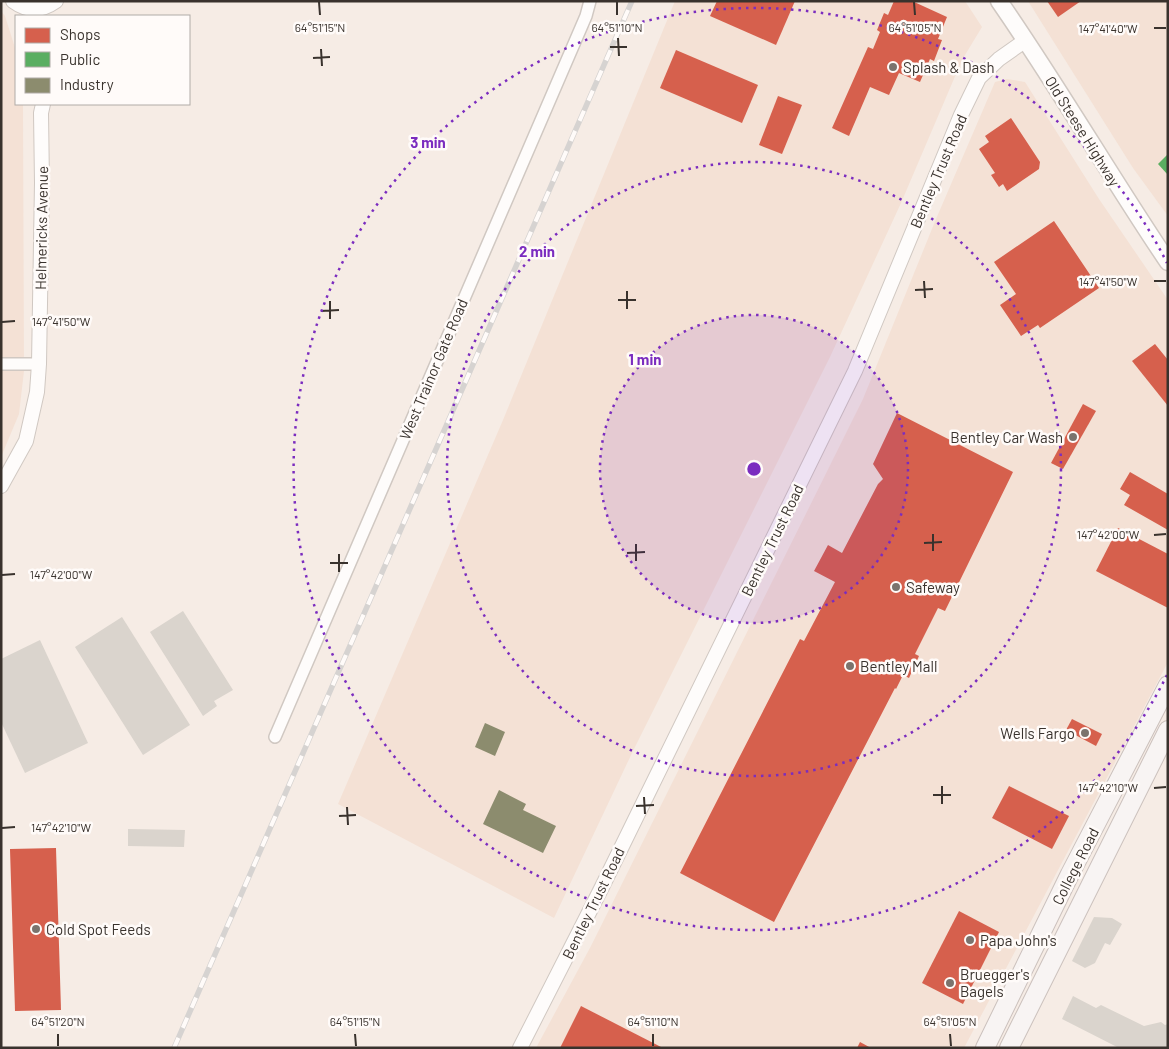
<svg xmlns="http://www.w3.org/2000/svg" width="1169" height="1049" font-family="Barlow,sans-serif">
<style>
.built{fill:#f4e1d5}
.shops{fill:#d6604d}
.public{fill:#5aae61}
.industry{fill:#8c8c6e}
.building{fill:#dad4cd}
.lines{fill:none;stroke-linecap:round;stroke-linejoin:round}
.minor-casing{stroke:#d0c8c2;stroke-width:14}
.tertiary-casing{stroke:#d0c8c2;stroke-width:16}
.secondary-casing{stroke:#d0c8c2;stroke-width:19}
.primary-casing{stroke:#cbc1bd;stroke-width:20}
.minor{stroke:#fefcfb;stroke-width:11}
.tertiary{stroke:#fefcfb;stroke-width:14}
.secondary{stroke:#fefcfb;stroke-width:16}
.primary{stroke:#f8f4f3;stroke-width:18}
.rail-casing{stroke:#d6d3d1;stroke-width:5.5}
.rail{stroke:#fffbf9;stroke-width:4;stroke-dasharray:11;stroke-linecap:butt}
.ticks{fill:none;stroke:#39322d;stroke-width:2}
.ring{fill:none;stroke:#7b2cbf;stroke-width:2.5;stroke-dasharray:2.5 5}
.poi-dot{fill:#7b736d;stroke:#fffbf9;stroke-width:2}
.labels{text-anchor:middle;dominant-baseline:central;stroke-width:5;stroke-linejoin:round;paint-order:stroke}
.poi-label{font-size:15px;fill:#39322d;stroke:#fffbf9;text-anchor:start}
.street-label{font-size:15px;fill:#39322d;stroke:#fffbf9}
.ticks-label{font-size:12px;text-anchor:middle;fill:#39322d;stroke:#fffbf9;stroke-width:5;stroke-linejoin:round;paint-order:stroke}
.centre{fill:#7b2cbf;stroke:#fffbf9;stroke-width:2.5}
.ring-label{font-size:15px;text-anchor:middle;font-weight:bold;fill:#7b2cbf;stroke:#fffbf9;stroke-width:5;stroke-linejoin:round;paint-order:stroke}
</style>
<rect width="100%" height="100%" fill="#f6ece5"/>
<g class="built">
<path d="M675,1H965L982,27L962,60L901,203L830,357L632,753L554,918L338,804L503,420Z"/>
<path d="M1028,1H1168V216L1133,168Z"/>
<path d="M1,11L5,16L16,51V104H23L24,371L19,414L1,457Z"/>
<path d="M1007,79L1025,82L1099,199L1168,300V662L964,1048H536L591,946L863,399L936,219L995,82Z"/>
</g>
<g class="shops">
<path d="M717,1H795L776,45L710,16Z"/>
<path d="M894,1H912L947,17L938,39L942,40L934,61L930,59L920,82L899,73L889,95L870,87L849,136L832,128L868,47L873,49L880,32L877,30L884,13L888,15Z"/>
<path d="M1047,1H1081L1058,17Z"/>
<path d="M676,50L758,85L742,123L660,88Z"/>
<path d="M778,96L802,105L782,154L759,145Z"/>
<path d="M1011,118L1040,162L1039,169L1007,191L1003,184L999,187L991,175L995,173L979,149L989,142L985,136Z"/>
<path d="M1054,221L1099,288L1040,328L1038,325L1021,336L1000,305L1016,294L994,262Z"/>
<path d="M1155,344L1168,360V406L1132,361Z"/>
<path d="M1083,404L1096,411L1063,469L1051,463Z"/>
<path d="M897,413L1013,472L945,611L938,608L915,654L919,656L909,678L903,675L896,689L895,688L774,922L680,873L800,639L804,641L835,582L814,571L828,545L842,553L878,484L883,479L873,464Z"/>
<path d="M1130,472L1168,494V530L1124,505L1130,495L1120,489Z"/>
<path d="M1118,528L1168,554V608L1096,571Z"/>
<path d="M1072,719L1102,734L1096,746L1066,730Z"/>
<path d="M1009,786L1069,816L1052,849L992,818Z"/>
<path d="M56,848L61,1010L15,1011L10,849Z"/>
<path d="M959,911L999,932L963,1004L922,983Z"/>
<path d="M581,1006L663,1048H560Z"/>
<path d="M860,1042L871,1048H857Z"/>
</g>
<path class="public" d="M1168,154V175L1158,164Z"/>
<g class="industry">
<path d="M485,723L505,732L495,756L475,747Z"/>
<path d="M499,790L526,804L523,810L556,826L543,853L483,824Z"/>
</g>
<g class="building">
<path d="M183,611L233,690L214,701L217,706L203,716L150,632Z"/>
<path d="M122,617L190,725L143,755L75,647Z"/>
<path d="M40,640L88,743L25,773L1,722V659Z"/>
<path d="M128,829L185,830L184,847L128,846Z"/>
<path d="M1094,917L1112,918L1122,924L1110,945L1105,943L1095,963L1085,968L1072,961Z"/>
<path d="M1073,996L1096,1008L1101,1005L1144,1026L1161,1022L1165,1025L1168,1024V1048H1119L1062,1019Z"/>
</g>
<g class="lines">
<defs>
<g id="minor">
<path d="M1,364H39"/>
<path d="M275,737L586,16L590,1"/>
</g>
<g id="tertiary">
<path d="M13,1C28,12 42,11 56,1"/>
<path d="M1,486L26,441L37,392L39,364L42,183L41,113L43,104"/>
<path d="M520,1048L602,887L855,371L961,115L979,78L999,59L1026,40"/>
</g>
<path id="secondary" d="M999,1C1058,86 1110,176 1168,262"/>
<g id="primary">
<path d="M985,1048L1070,874L1168,685"/>
<path d="M1009,1048L1168,730"/>
</g>
</defs>
<use href="#minor" class="minor-casing"/>
<use href="#tertiary" class="tertiary-casing"/>
<use href="#secondary" class="secondary-casing"/>
<use href="#primary" class="primary-casing"/>
<use href="#minor" class="minor"/>
<use href="#tertiary" class="tertiary"/>
<use href="#secondary" class="secondary"/>
<use href="#primary" class="primary"/>
<defs>
<path id="rail" d="M174,1048L632,1"/>
</defs>
<use href="#rail" class="rail-casing"/>
<use href="#rail" class="rail"/>
</g>
<path class="ticks" d="M319,2L320,15M617,2V15M914,2L915,15M1154,28H1166M618,38L619,56M610,47H627M321,49L322,66M313,58L330,57M924,281L925,298M1154,281H1166M915,290L933,289M627,291V309M618,300H636M330,301V319M321,311L339,310M2,322L15,321M933,534V551M1154,535L1166,534M924,543L942,542M636,544V561M627,553L645,552M339,554V572M330,563H348M2,575L15,574M942,786V804M1154,788L1166,787M933,795H951M644,797L645,814M636,806L654,805M347,807L348,825M339,816L356,815M2,828L15,827M58,1034V1046M355,1034L356,1046M653,1034V1046M950,1034L951,1046"/>
<circle cx="754" cy="469" r="154" fill="#7b2cbf" fill-opacity=".12"/>
<g class="ring">
<circle cx="754" cy="469" r="154"/>
<circle cx="754" cy="469" r="307"/>
<path d="M1167 675A461 461 0 1 1 1167 263"/>
</g>
<g class="poi-dot">
<circle cx="893" cy="67" r="5"/>
<circle cx="1073" cy="437" r="5"/>
<circle cx="896" cy="587" r="5"/>
<circle cx="850" cy="666" r="5"/>
<circle cx="1085" cy="733" r="5"/>
<circle cx="36" cy="929" r="5"/>
<circle cx="970" cy="940" r="5"/>
<circle cx="950" cy="983" r="5"/>
</g>
<g class="labels">
<g class="poi-label">
<text x="903" y="67">Splash &amp; Dash</text>
<text x="1063" y="437" text-anchor="end">Bentley Car Wash</text>
<text x="906" y="587">Safeway</text>
<text x="860" y="666">Bentley Mall</text>
<text x="1075" y="733" text-anchor="end">Wells Fargo</text>
<text x="46" y="929">Cold Spot Feeds</text>
<text x="980" y="940">Papa John's</text>
<text x="960" y="974">Bruegger's<tspan x="960" dy="17">Bagels</tspan></text>
</g>
<g class="street-label">
<text transform="translate(1083 131) rotate(58)">Old Steese Highway</text>
<text transform="translate(938 171) rotate(-67)">Bentley Trust Road</text>
<text transform="translate(41 228) rotate(-89)">Helmericks Avenue</text>
<text transform="translate(433 369) rotate(-67)">West Trainor Gate Road</text>
<text transform="translate(772 540) rotate(-64)">Bentley Trust Road</text>
<text transform="translate(1075 866) rotate(-63)">College Road</text>
<text transform="translate(593 903) rotate(-64)">Bentley Trust Road</text>
</g>
</g>
<g class="ticks-label">
<text x="320" y="32">64°51'15"N</text>
<text x="617" y="32">64°51'10"N</text>
<text x="915" y="32">64°51'05"N</text>
<text x="1108" y="33">147°41'40"W</text>
<text x="1108" y="286">147°41'50"W</text>
<text x="61" y="326">147°41'50"W</text>
<text x="1108" y="539">147°42'00"W</text>
<text x="61" y="579">147°42'00"W</text>
<text x="1108" y="792">147°42'10"W</text>
<text x="61" y="832">147°42'10"W</text>
<text x="58" y="1026">64°51'20"N</text>
<text x="355" y="1026">64°51'15"N</text>
<text x="653" y="1026">64°51'10"N</text>
<text x="950" y="1026">64°51'05"N</text>
</g>
<circle cx="754" cy="469" r="8" class="centre"/>
<g class="ring-label">
<text x="428" y="148">3 min</text>
<text x="537" y="257">2 min</text>
<text x="645" y="365">1 min</text>
</g>
<rect width="1169" height="1049" fill="none" stroke="#39322d" stroke-width="5"/>
<rect x="15" y="15" width="175" height="90" fill="#fffbf9" stroke="#b0aba7"/>
<rect x="25" y="28" width="25" height="15" fill="#d6604d" stroke="#b0aba7"/>
<text x="60" y="40" font-size="15" fill="#39322d">Shops</text>
<rect x="25" y="52" width="25" height="15" fill="#5aae61" stroke="#b0aba7"/>
<text x="60" y="65" font-size="15" fill="#39322d">Public</text>
<rect x="25" y="78" width="25" height="15" fill="#8c8c6e" stroke="#b0aba7"/>
<text x="60" y="90" font-size="15" fill="#39322d">Industry</text>
</svg>
